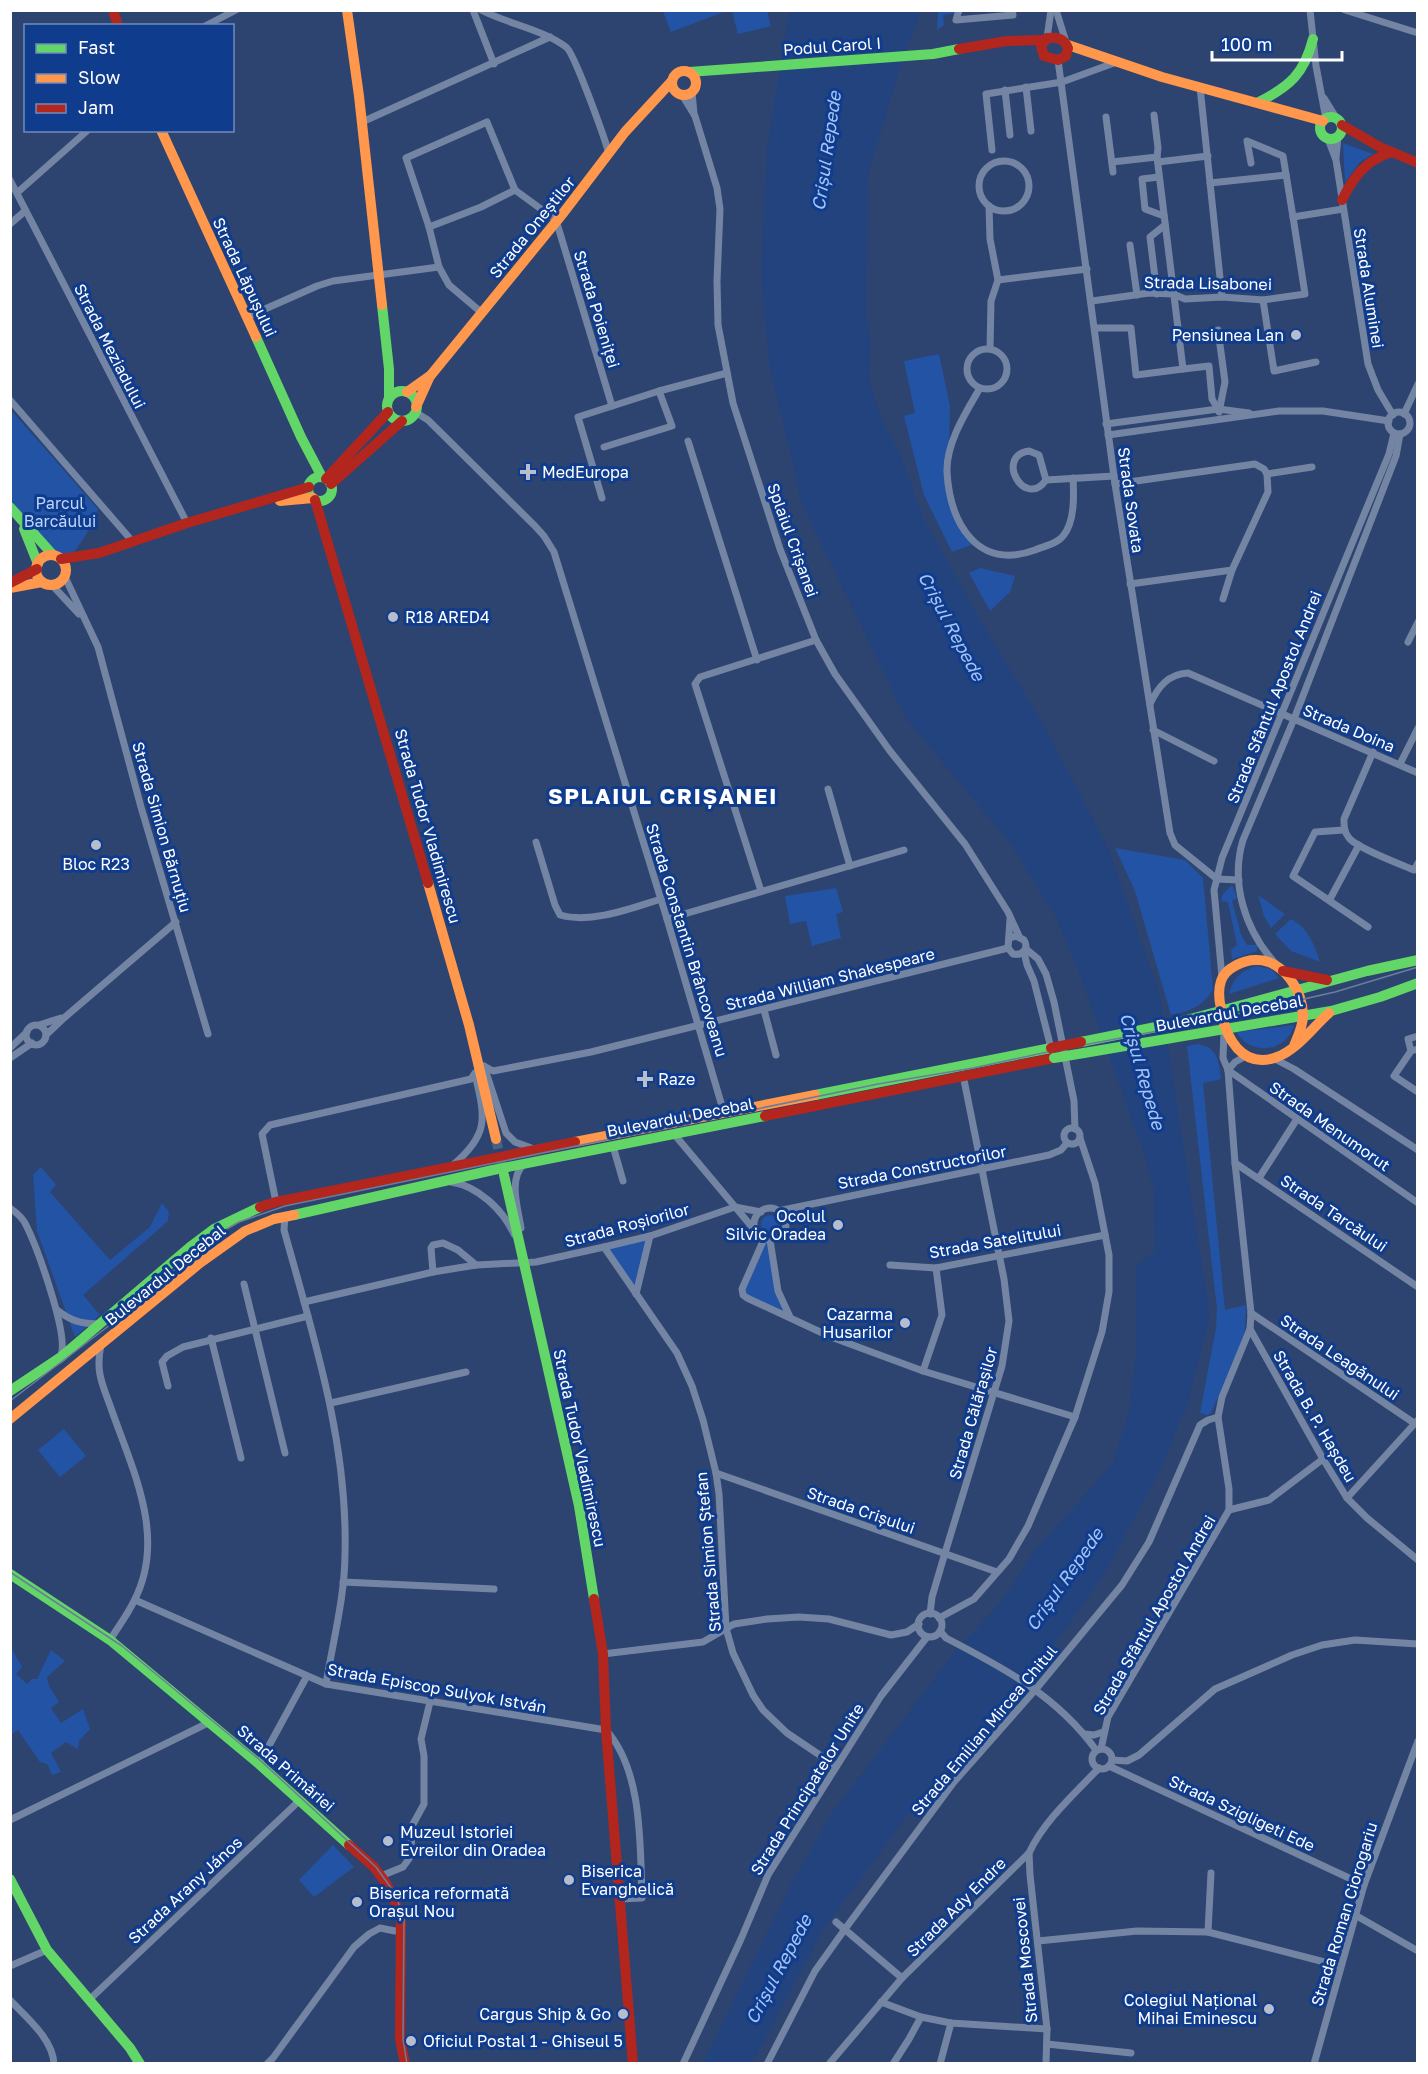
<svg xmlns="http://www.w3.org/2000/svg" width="1428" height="2074" font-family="'Golos Text',sans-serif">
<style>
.green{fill:#2353a4}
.water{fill:#23437e}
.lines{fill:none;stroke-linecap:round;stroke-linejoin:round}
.secondary-tunnel{stroke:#4c6085;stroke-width:10;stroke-dasharray:10 5;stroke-linecap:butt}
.street{stroke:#7485a4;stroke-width:7}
.fast{stroke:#63d668;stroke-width:10}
.slow{stroke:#ff974d;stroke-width:10}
.jam{stroke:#b3261e;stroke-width:10}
.tram{stroke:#6c7d9b;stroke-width:1.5}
.fast-bridge{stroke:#63d668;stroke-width:10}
.jam-bridge{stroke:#b3261e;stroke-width:10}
.poi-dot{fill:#b6becd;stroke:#103c8d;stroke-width:2}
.labels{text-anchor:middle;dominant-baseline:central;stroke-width:6;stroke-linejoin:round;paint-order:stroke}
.street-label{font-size:16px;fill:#fff;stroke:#103c8d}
.poi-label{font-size:16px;fill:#fff;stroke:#103c8d;text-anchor:start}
.park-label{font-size:16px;fill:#bed6fd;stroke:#103c8d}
.water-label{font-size:18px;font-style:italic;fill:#a3c4fa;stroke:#103c8d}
.district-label{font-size:22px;font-weight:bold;letter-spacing:1.5px;fill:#fff;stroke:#103c8d}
</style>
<rect width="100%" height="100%" fill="#2d4470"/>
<g class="green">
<path d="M726,11L671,32L663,11L726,10Z"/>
<path d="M732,11H767L771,26L738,34Z"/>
<path d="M938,11H958L957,13L943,15L944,25L937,30Z"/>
<path d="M1343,143L1373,154L1360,162L1345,182Z"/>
<path d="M939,354L950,406L949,451L952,504L974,544L952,552L924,495L904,416L915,413L904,361Z"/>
<path d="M10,409L98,509L87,533L73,554L66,556L49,549L11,500Z"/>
<path d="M980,568L1015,576L1010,592L990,611L969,573Z"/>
<path d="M1115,848L1185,860L1203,878L1213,989C1203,1007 1190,1011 1171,1015L1135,891Z"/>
<path d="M1232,885L1237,898L1232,901L1241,934L1247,945H1257V951L1232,959L1231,950L1237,945L1228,902L1221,901L1223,894Z"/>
<path d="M836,888L843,912L836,914L841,938L812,946L806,921L790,924L785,896Z"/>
<path d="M1258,895L1285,914L1271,928L1264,916Z"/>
<path d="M1291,919C1308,928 1314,944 1320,962L1291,951L1275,934Z"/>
<path d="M1256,966L1271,969L1279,978L1229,994C1232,979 1242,970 1256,966Z"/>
<path d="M1294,1025C1286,1053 1251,1056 1236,1032Z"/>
<path d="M1198,1044C1218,1047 1219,1062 1221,1079L1203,1083L1225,1310L1246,1305L1245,1334L1211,1413L1207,1415L1200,1413L1216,1328L1217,1309L1187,1046Z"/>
<path d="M41,1167L56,1185L50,1192L110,1260L150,1227L162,1203L169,1212L168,1221L83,1295L100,1315L75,1337L37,1231L33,1175Z"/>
<circle cx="770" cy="1224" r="9"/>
<path d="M650,1236L636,1294L604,1247Z"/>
<path d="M764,1239L770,1240L774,1275L790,1317L743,1295Z"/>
<path d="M64,1429L86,1456L60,1477L38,1450Z"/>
<path d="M10,1646L22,1667L16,1674L27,1684L32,1679H37L51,1650L65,1661L47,1677L49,1686L59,1702L51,1708L61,1723L83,1709L90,1729L79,1741L78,1749L66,1742L51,1753L61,1772L52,1775L47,1764L40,1762L18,1730L11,1735Z"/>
<path d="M333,1845L354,1867L314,1897L299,1880Z"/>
</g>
<path class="water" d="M789,11H919L918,20L903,58L868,175L866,314L871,344L869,378L881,418L900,454L923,518L990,636L1045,727L1109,850L1160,995L1210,1317L1187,1406L1158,1474L1104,1575L1043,1660L944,1765L823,1930L752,2063L702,2064L795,1877L832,1813L956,1650L1002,1601L1034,1551L1113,1464L1128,1413L1136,1358V1267L1155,1251L1154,1191L1146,1159L1077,967L1055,916L1010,843L907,720L802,504L769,363L761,272L767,149Z"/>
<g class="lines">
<path class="secondary-tunnel" d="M496,1139L502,1166"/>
<g class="street">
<path d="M473,10L494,64"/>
<path d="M481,10C508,24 542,29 566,47C574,52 605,139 609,154"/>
<path d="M959,10L956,20L1013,15L1012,10"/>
<path d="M1056,10L1066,42"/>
<path d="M1310,10L1316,66L1326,119"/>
<path d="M1345,10L1418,33"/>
<path d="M205,26L236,10"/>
<path d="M1047,38L1051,10"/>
<path d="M1058,60L1115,484L1170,833L1175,845L1217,879L1239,880"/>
<path d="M1026,87L1031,131"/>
<path d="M1200,87L1222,297"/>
<path d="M1005,90L1010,135"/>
<path d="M692,92L694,114"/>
<path d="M682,95L695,116L717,188L720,209L717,281L718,325L733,403L780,549L816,640L835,674L890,751L965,844L1008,912L1019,936"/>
<path d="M1324,98L1337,119"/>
<path d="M1106,117L1113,172"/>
<path d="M362,122L550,37"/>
<path d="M1328,139L1336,160L1368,364L1378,390L1393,415"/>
<path d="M992,150L986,94L1062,82L1114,63"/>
<path d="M1157,157L1183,369L1209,366L1212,399L1218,409"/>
<path d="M1336,158L1338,137"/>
<circle cx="1004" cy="186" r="25"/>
<path d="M1112,162L1157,157L1158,148L1154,115"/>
<path d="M1158,162L1208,156"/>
<path d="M1251,163L1247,141L1283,156L1293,217"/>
<path d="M1159,177L1142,179L1145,209L1164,216"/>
<path d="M10,180L187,523"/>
<path d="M1210,183L1286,175"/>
<path d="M18,192L88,130"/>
<path d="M989,206L990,239L998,280L991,301L990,349"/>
<path d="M10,224L25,211"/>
<path d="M429,227L481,207L515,190"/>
<path d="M1130,245L1137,295"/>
<path d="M998,280L1087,269"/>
<path d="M1157,294L1150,237L1165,225"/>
<path d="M1263,300L1274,371L1316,362"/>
<path d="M1092,301L1149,293L1173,294L1185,299L1222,297L1263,300L1305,294L1293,217L1343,209"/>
<path d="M482,313L449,285L439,267L429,227L406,158L487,122L515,190L556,220L612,406"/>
<path d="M247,317L317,286L333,281L439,267"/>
<path d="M1095,328H1131L1136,375L1183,369"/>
<path d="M1218,330L1225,382L1219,412"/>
<circle cx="987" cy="369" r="20"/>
<path d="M980,388C966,412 946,443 947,472C950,523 977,571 1035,550C1044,546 1057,544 1063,536C1075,522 1074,495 1073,478"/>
<path d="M10,400L133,542"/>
<path d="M415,412L428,420L535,526L544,536L554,552L667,919L724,1113"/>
<circle cx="1399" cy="423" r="11"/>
<path d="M1404,414L1418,384"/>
<path d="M1106,424L1218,409L1249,413"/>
<path d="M1108,435L1279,411H1323L1389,421"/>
<path d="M688,441L757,660"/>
<path d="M604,447L672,426L659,391"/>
<path d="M1029,451L1039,455L1046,480C1025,510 994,456 1029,451Z"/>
<path d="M1267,474L1312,467"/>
<path d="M1046,480L1114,476"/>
<path d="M1115,484L1255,464L1264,469L1267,474L1268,492L1232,570L1130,584"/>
<path d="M602,498L578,417L659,391L727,373"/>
<path d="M65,577L98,647L141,807L208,1034"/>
<path d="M52,585L79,614"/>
<path d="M1223,599L1232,570"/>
<path d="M1408,642L1418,622"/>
<path d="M1150,704C1158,687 1168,674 1188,673L1418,773"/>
<path d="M1153,730L1214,761"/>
<path d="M1373,752L1344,819C1344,826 1344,832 1349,838C1357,848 1400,864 1414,870L1418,863"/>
<path d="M1400,764L1418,728"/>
<path d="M828,789L850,866"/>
<path d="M1344,830L1315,832L1293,876L1368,927"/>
<path d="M536,842L555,905L560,915C591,924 632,908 661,899"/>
<path d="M761,891L695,684L700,677L816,640"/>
<path d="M1330,899L1359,845"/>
<path d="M667,919L904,850"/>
<path d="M1010,938L1016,936L1024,940C1029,948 1023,956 1013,954L1008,948L1010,919"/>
<path d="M1026,949L1038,959L1046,974L1054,1002L1074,1101L1075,1129"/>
<path d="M1024,952L1027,965L1034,981L1051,1048"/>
<path d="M1275,963C1245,930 1230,883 1243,840L1294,719L1396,456L1400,434"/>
<path d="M1222,977L1214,890L1222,858L1389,454L1394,433"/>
<path d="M764,1010L776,1055"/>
<path d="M39,1025L61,1018"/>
<circle cx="36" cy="1035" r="10"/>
<path d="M46,1035L64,1018L176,922"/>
<path d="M10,1048L27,1032"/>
<path d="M1418,1049L1411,1051L1394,1076L1418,1092"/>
<path d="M1411,1051L1408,1039L1418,1036"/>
<path d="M10,1058L32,1043"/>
<path d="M1273,1058L1294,1069L1418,1150"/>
<path d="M484,1066L493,1071L591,1052L1008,948"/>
<path d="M484,1066L506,1133L515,1142L534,1149"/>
<path d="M1228,1070L1418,1203"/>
<path d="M1228,1070L1235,1062L1246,1056"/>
<circle cx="1072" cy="1136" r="8"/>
<path d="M674,1134L757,1233"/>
<path d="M613,1146L623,1181"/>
<path d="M1235,1163L1418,1287"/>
<path d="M453,1165C490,1134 485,1117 475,1074"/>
<path d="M1259,1178L1297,1119"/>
<path d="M451,1182C478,1186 503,1210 514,1234"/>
<path d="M276,1202L262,1134L270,1125L471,1079L475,1073"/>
<path d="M735,1207L761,1212"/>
<path d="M10,1208C17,1213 23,1218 26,1225C37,1247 69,1335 61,1355"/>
<circle cx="770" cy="1224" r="16"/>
<path d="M778,1211L1049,1155L1061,1150L1067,1143"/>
<path d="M285,1216L284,1230C313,1335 348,1442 345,1553C345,1596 333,1641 326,1684"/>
<path d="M521,1228C518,1208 508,1179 524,1164"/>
<path d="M764,1239L742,1289L743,1295L747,1298L831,1337L923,1371"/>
<path d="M770,1240L778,1291L790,1317"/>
<path d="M604,1247L677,1353L692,1386L703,1420L716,1473L719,1494L726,1628L733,1653L753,1695L763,1710L787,1733L836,1766"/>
<path d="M890,1265L936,1268L1105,1235"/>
<path d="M936,1268L942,1315L923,1371L1075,1417"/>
<path d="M433,1272L431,1248L433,1245L443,1243L458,1250L476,1265"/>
<path d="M244,1284L285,1453"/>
<path d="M636,1294L650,1236"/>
<path d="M304,1302L433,1272L476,1265L536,1262L604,1247L650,1236L735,1207"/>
<path d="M57,1310C71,1321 81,1324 100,1324"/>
<path d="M1251,1313L1414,1423"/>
<path d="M1250,1329L1323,1459L1347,1498L1367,1518L1418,1560"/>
<path d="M211,1338L241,1458"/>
<path d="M101,1345C95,1373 103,1385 112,1411C133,1471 167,1538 134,1601C128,1614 118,1627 110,1640"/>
<path d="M168,1386L162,1362L167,1356L183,1347L308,1316"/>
<path d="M331,1403L466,1372"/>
<path d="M716,1473L997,1572"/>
<path d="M1347,1498L1418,1420"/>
<path d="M1229,1510L1269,1500L1323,1459"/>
<path d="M343,1582L494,1589"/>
<path d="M135,1600L326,1684L606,1730C643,1771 640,1846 642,1898L621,1899"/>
<circle cx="930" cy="1625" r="12"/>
<path d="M930,1614L932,1597L945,1553L1002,1366L1009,1321L1004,1279L963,1075"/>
<path d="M939,1618L974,1599L1009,1559L1028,1526L1075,1417L1102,1332L1109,1292V1255L1095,1183L1080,1138"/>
<path d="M940,1631L946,1638C1004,1668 1057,1696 1096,1750"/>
<path d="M603,1654L703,1642L734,1624L767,1619L799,1617L829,1619L891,1635L907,1632L919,1624"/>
<path d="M1084,1734L1094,1735L1103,1732"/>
<circle cx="1102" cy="1759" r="10"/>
<path d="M1101,1749L1108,1717L1229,1510V1489L1218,1417L1222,1397L1250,1329L1251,1313L1235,1163L1228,1070L1223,1058L1224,1032"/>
<path d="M1112,1760L1127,1761L1139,1755L1215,1689L1292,1655L1322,1645L1355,1640L1418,1644"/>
<path d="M259,1764L307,1676"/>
<path d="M1109,1766L1364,1885"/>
<path d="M10,1820L210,1722"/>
<path d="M1029,1853L1030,1875L1047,2029L1046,2064"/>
<path d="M381,1876L403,1867L411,1856L412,1826L424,1804V1756L421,1739L430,1702"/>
<path d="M1355,1915L1418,1951"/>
<path d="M836,1922L902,1978"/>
<path d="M1208,1932L1211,1873"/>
<path d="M1038,1941L1137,1931L1208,1932L1340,1966"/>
<path d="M10,1966L47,1950"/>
<path d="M10,2000C26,2017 53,2039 54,2064"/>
<path d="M89,2000L300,1800"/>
<path d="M881,2002L921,2017L951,2023L1047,2029"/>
<path d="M1047,2044L1131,2053"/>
<path d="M267,2064L273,2058L354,1947L369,1934L380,1928L395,1931L402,1930"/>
<path d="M683,2064L741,1939L768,1875L881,1696L927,1637"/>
<path d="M767,2064L815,1971L845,1929L954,1782L1036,1689L1122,1585L1149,1542L1200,1425L1208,1420L1218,1417"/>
<path d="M829,2064L902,1978L1029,1853C1044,1821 1074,1794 1099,1768"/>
<path d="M893,2064L909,2039L921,2017"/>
<path d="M940,2064L951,2023"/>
<path d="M1314,2064L1364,1885L1418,1741"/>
</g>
<g class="fast">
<path d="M689,72L933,54L959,49"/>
<path d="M1259,102C1290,86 1304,74 1313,39"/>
<circle cx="1331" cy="128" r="11"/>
<path d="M382,305L389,369V398"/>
<path d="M256,337L301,437L322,477"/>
<circle cx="402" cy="406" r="15"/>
<circle cx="320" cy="489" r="12"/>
<path d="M10,507L53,555"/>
<path d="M24,529L38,564"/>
<path d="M1081,1042L1176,1023L1367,971L1418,960"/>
<path d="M1084,1053L1331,1011L1380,997L1418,983"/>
<path d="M815,1095L1051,1048"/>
<path d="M504,1175L579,1506L594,1599"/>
<path d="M294,1215L493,1170L765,1116"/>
<path d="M10,1391L61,1357L190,1247L214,1229L260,1207"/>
<path d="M10,1574L110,1640L259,1764L349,1845"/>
<path d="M10,1879L47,1950L130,2048L140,2064"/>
</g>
<g class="slow">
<path d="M347,10L359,96L382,305"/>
<path d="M1068,45L1162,77L1323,121"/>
<circle cx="684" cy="83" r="12"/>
<path d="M161,130L256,337"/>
<path d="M407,392L431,375L564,212L625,132L672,81"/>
<path d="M416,407L430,376"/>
<path d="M280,501L313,498"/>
<circle cx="51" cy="570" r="15"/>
<path d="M10,588L42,582"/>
<path d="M428,883L469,1025L496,1139"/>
<path d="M1294,1046C1298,1036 1303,1026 1303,1016C1303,991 1284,961 1258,960C1245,959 1225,968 1221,981C1218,990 1219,1000 1221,1009C1225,1037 1242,1070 1277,1057C1297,1050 1313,1027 1329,1013"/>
<path d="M575,1142L815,1095"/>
<path d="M10,1419L200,1263L245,1231L274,1219L294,1215"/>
</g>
<g class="jam">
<path d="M113,10L118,26"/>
<path d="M1047,38C1057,37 1064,38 1068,48L1066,56L1058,60L1044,56L1041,46Z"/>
<path d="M959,49L1007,41L1043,40"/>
<path d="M1342,125L1380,147L1418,163"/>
<path d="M1342,200C1354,176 1366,160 1392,152"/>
<path d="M326,479L388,412"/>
<path d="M331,484L402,421"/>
<path d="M315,500L428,883"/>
<path d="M61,559L99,553L187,523L309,487"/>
<path d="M10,583L37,569"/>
<path d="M1283,971L1327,980"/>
<path d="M765,1116L1054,1058"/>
<path d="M260,1207L276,1202L575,1142"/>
<path d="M594,1599L603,1654L606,1730L633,2064"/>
<path d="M349,1845L374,1867L386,1883L401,1915L400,2039L405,2064"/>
</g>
<g class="tram">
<path d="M10,1401L119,1318L213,1237L239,1222L285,1206L878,1084L973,1068L1052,1051L1184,1026L1335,992L1418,967"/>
<path d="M10,1572L122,1646L261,1761L376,1867L394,1892L404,1917L403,2039L407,2064"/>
</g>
<path class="fast-bridge" d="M1054,1058L1084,1053"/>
<path class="jam-bridge" d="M1051,1048L1081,1042"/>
</g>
<g class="poi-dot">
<circle cx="1296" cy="335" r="6"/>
<path d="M525 463h6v6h6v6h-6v6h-6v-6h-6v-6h6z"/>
<circle cx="393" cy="617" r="6"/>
<circle cx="96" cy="845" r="6"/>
<path d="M642 1070h6v6h6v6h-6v6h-6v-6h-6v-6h6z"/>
<circle cx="838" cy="1225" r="6"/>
<circle cx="905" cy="1323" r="6"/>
<circle cx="388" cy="1841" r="6"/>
<circle cx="569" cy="1880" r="6"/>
<circle cx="357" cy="1902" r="6"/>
<circle cx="1269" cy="2009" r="6"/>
<circle cx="623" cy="2014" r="6"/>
<circle cx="411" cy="2041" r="6"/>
</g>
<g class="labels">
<g class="street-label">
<text transform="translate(832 46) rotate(-4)">Podul Carol I</text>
<text transform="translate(532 227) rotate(-51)">Strada Oneștilor</text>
<text transform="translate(245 277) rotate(65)">Strada Lăpușului</text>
<text transform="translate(1208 283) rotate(1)">Strada Lisabonei</text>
<text transform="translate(1369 288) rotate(81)">Strada Aluminei</text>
<text transform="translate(597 309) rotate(73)">Strada Poieniței</text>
<text transform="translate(110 346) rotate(63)">Strada Meziadului</text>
<text transform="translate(1131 500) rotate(82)">Strada Sovata</text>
<text transform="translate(793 540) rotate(70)">Splaiul Crișanei</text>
<text transform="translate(1274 697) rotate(-68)">Strada Sfântul Apostol Andrei</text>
<text transform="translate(1349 728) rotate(23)">Strada Doina</text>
<text transform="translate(428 826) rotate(74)">Strada Tudor Vladimirescu</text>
<text transform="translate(162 827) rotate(74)">Strada Simion Bărnuțiu</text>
<text transform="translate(687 940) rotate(73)">Strada Constantin Brâncoveanu</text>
<text transform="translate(830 979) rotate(-14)">Strada William Shakespeare</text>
<text transform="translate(1229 1013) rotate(-10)">Bulevardul Decebal</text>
<text transform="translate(680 1117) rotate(-11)">Bulevardul Decebal</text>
<text transform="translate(1330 1126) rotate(35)">Strada Menumorut</text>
<text transform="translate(922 1167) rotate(-11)">Strada Constructorilor</text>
<text transform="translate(1334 1213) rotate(34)">Strada Tarcăului</text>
<text transform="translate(627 1225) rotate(-15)">Strada Roșiorilor</text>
<text transform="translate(995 1241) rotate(-10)">Strada Satelitului</text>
<text transform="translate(165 1275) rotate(-39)">Bulevardul Decebal</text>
<text transform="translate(1340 1357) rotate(34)">Strada Leagănului</text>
<text transform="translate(973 1413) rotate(-74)">Strada Călărașilor</text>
<text transform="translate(1315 1416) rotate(60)">Strada B. P. Hașdeu</text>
<text transform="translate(580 1448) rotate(78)">Strada Tudor Vladimirescu</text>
<text transform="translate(861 1510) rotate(19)">Strada Crișului</text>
<text transform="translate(708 1552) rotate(-95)">Strada Simion Ștefan</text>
<text transform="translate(1154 1615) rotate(-60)">Strada Sfântul Apostol Andrei</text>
<text transform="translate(437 1688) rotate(10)">Strada Episcop Sulyok István</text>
<text transform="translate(984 1730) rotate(-50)">Strada Emilian Mircea Chitul</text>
<text transform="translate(286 1768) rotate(41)">Strada Primăriei</text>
<text transform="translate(807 1789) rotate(-58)">Strada Principatelor Unite</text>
<text transform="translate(1242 1813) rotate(25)">Strada Szigligeti Ede</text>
<text transform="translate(185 1890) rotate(-43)">Strada Arany János</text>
<text transform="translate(956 1907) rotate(-45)">Strada Ady Endre</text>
<text transform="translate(1344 1914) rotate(-73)">Strada Roman Ciorogariu</text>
<text transform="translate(1025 1960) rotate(-96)">Strada Moscovei</text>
</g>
<g class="poi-label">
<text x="1284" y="335" text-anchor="end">Pensiunea Lan</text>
<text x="542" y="472">MedEuropa</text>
<text x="405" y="617">R18 ARED4</text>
<text x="96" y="864" text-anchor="middle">Bloc R23</text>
<text x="658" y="1079">Raze</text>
<text x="826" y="1216" text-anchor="end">Ocolul<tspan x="826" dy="18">Silvic Oradea</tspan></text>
<text x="893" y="1314" text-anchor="end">Cazarma<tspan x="893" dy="18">Husarilor</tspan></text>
<text x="400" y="1832">Muzeul Istoriei<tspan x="400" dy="18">Evreilor din Oradea</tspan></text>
<text x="581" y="1871">Biserica<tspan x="581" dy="18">Evanghelică</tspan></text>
<text x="369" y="1893">Biserica reformată<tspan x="369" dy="18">Orașul Nou</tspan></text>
<text x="1257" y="2000" text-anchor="end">Colegiul Național<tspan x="1257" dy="18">Mihai Eminescu</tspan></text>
<text x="611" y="2014" text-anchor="end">Cargus Ship &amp; Go</text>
<text x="423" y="2041">Oficiul Postal 1 - Ghiseul 5</text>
</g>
<g class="park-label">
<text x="60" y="503">Parcul<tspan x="60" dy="18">Barcăului</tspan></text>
</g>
<g class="water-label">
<text transform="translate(826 151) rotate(-82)">Crișul Repede</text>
<text transform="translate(952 626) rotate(62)">Crișul Repede</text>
<text transform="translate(1143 1071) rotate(74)">Crișul Repede</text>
<text transform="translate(1064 1579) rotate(-55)">Crișul Repede</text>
<text transform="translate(778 1969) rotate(-62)">Crișul Repede</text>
</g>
<g class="district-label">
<text x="663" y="795">SPLAIUL CRIȘANEI</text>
</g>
</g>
<rect width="1428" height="2074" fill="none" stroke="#ffffff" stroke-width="24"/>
<rect x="24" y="24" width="210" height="108" fill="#103c8d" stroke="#708abb" stroke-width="1.5"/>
<rect x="36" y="44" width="30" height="9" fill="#63d668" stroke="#708abb" stroke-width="1.5"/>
<text x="78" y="54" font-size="18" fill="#ffffff">Fast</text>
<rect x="36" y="74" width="30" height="9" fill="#ff974d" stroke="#708abb" stroke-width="1.5"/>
<text x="78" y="84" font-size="18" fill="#ffffff">Slow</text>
<rect x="36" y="104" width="30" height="9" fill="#b3261e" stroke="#708abb" stroke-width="1.5"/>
<text x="78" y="114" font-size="18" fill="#ffffff">Jam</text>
<path d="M1212 51v9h130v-9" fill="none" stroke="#ffffff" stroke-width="3"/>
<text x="1221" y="51" font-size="18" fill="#ffffff" stroke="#103c8d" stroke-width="4.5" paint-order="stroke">100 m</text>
</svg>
